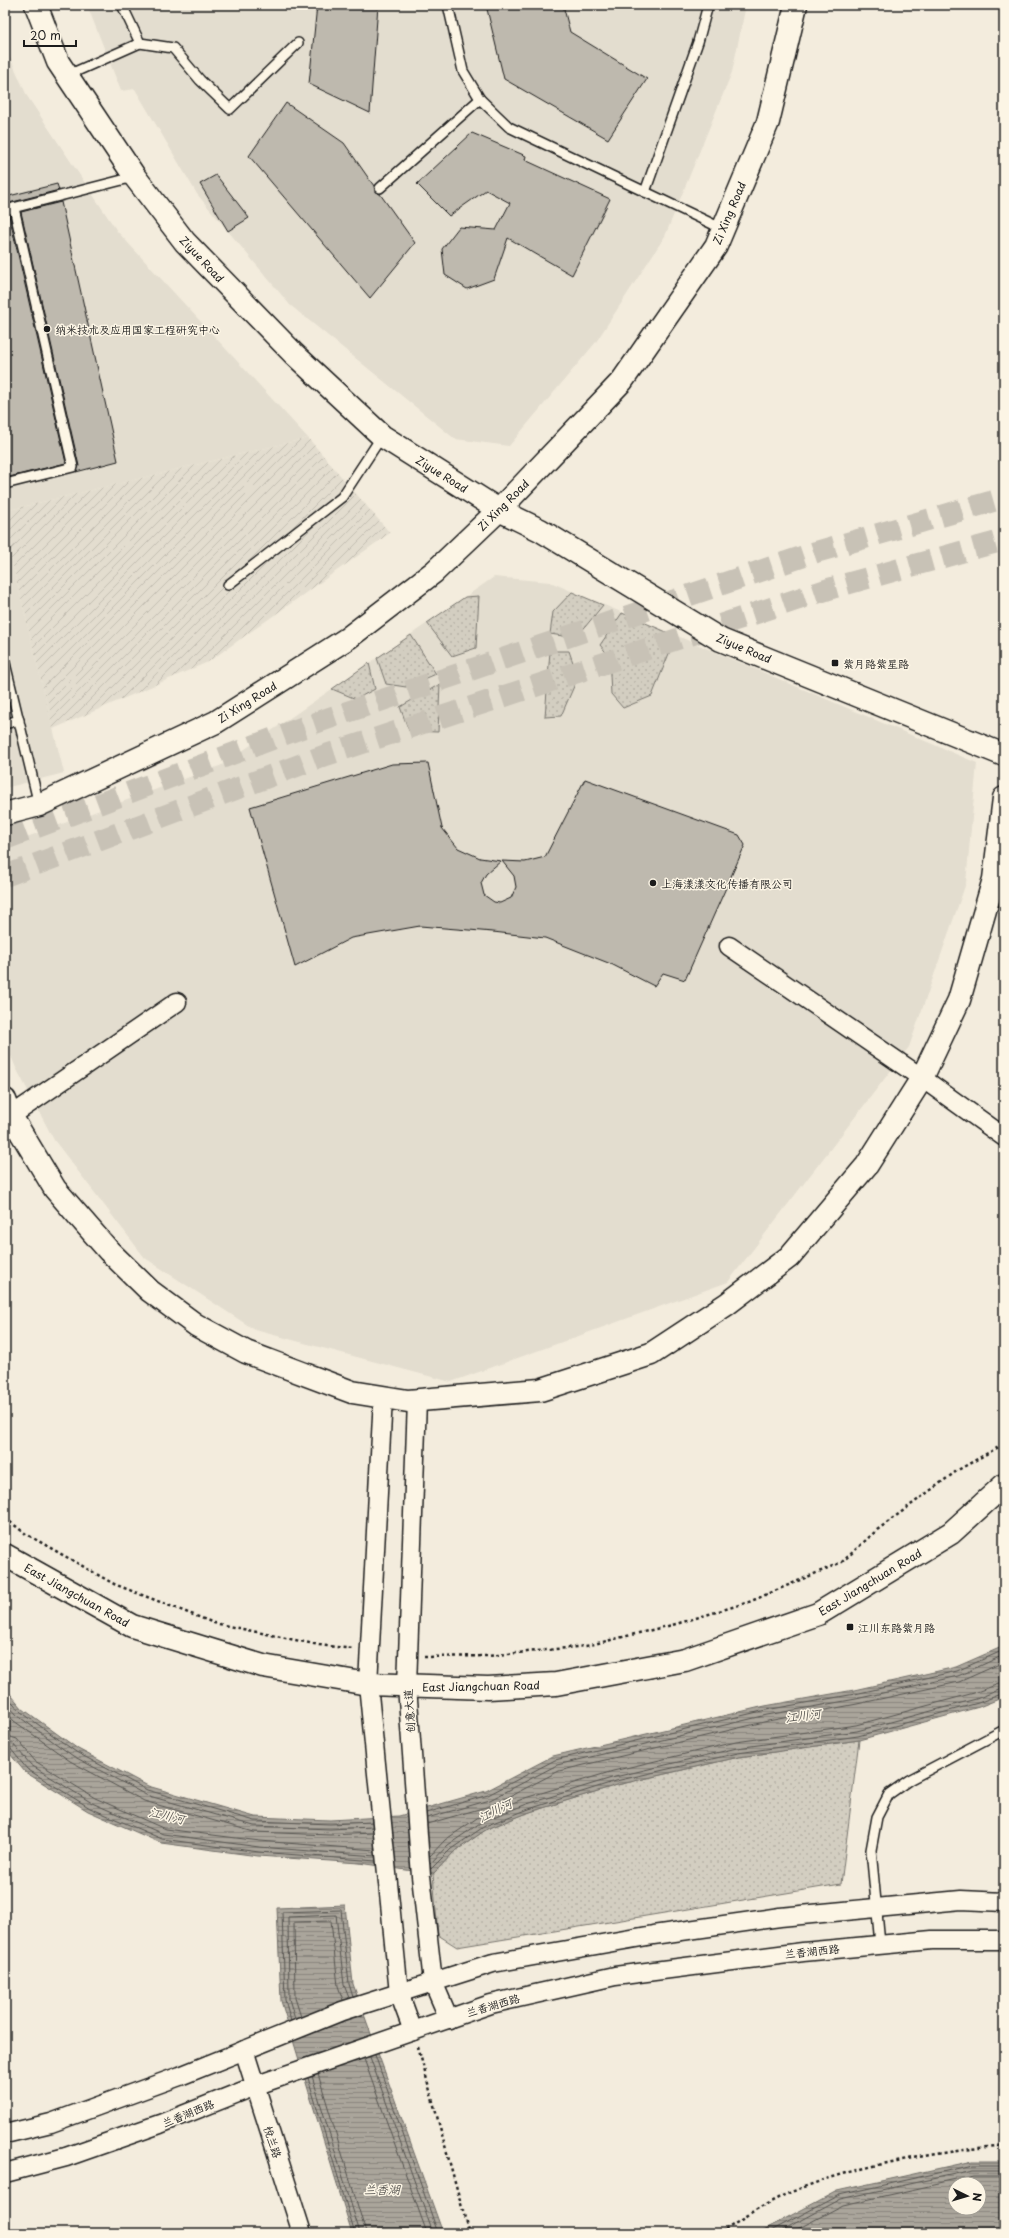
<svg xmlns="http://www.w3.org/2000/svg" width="1009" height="2238" font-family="'Playpen Sans','LXGW WenKai TC',sans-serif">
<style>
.built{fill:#e3ddcf}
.industrial{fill:url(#industrial-furrows)}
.park{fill:url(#park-dots);stroke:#78756e}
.water{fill:url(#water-rules);stroke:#716e68;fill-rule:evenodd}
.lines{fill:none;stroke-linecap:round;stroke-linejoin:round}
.shore{stroke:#55534f;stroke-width:1}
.building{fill:#beb9ae;stroke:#1c1c1c}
.trunk-tunnel{stroke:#c8c2b6;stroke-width:22;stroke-dasharray:22 11;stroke-linecap:butt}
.service-casing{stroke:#1c1c1c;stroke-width:12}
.minor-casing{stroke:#1c1c1c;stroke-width:21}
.tertiary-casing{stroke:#1c1c1c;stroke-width:25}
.secondary-casing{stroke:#1c1c1c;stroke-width:25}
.path{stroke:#1c1c1c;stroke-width:2.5;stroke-dasharray:3 3;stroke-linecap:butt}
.service{stroke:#fcf5e5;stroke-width:9}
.minor{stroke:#fcf5e5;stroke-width:18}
.tertiary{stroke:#fcf5e5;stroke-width:22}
.secondary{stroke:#fcf5e5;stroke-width:22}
.poi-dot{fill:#1c1c1c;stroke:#fcf5e5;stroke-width:1.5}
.labels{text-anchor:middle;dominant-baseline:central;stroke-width:3;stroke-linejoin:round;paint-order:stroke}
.street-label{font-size:11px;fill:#1c1c1c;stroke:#fcf5e5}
.poi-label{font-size:11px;fill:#1c1c1c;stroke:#fcf5e5;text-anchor:start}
.water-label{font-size:12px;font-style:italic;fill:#55534f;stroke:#fcf5e5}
</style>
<defs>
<pattern id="industrial-furrows" width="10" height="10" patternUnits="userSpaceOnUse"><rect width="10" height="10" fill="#e3ddcf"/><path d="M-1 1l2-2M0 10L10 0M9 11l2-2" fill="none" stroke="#c2bdb1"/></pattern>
<pattern id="park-dots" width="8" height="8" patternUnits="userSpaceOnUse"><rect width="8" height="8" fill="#d3cec1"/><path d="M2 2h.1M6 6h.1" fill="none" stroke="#b5b0a5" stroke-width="1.8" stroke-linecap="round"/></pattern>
<pattern id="water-rules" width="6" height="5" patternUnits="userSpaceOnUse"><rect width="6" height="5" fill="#aaa59b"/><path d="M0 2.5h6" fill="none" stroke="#8a867e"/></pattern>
</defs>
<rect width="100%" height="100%" fill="#f3ecdd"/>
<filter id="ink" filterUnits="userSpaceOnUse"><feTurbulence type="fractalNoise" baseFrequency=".025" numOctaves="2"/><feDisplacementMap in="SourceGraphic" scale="8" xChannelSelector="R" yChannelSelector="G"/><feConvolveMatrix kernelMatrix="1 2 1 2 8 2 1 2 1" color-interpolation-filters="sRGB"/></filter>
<g filter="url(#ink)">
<g class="built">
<path d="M87,5H746L732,72L665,236L596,342L509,446L455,439L290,305L197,194L135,89L121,91Z"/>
<path d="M5,46L27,96L117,231L308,438L5,511Z"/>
<path d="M5,533L64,773L5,788Z"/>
<path d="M494,577L550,582L977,763L966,883L909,1047L728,1282L451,1382L255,1330L145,1258L54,1140L16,1068L5,1042V845L222,765Z"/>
</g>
<path class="industrial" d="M308,438L390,533L208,662L53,729L5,533V511Z"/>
<g class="park">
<path d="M572,592L603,605L576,638L550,634L553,612Z"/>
<path d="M479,596L476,648L452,656L427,623L465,597Z"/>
<path d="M622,613L676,636L652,696L623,708L611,694L609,656L600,645Z"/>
<path d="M411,635L436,674L406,687L386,684L377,658Z"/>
<path d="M550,651H569L578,677L561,716L545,717Z"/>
<path d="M369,663L375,689L356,699L332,689Z"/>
<path d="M440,684L438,732L409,731L400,707Z"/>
<path d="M859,1740L841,1884L457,1947L438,1935L433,1874L454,1852L487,1829L530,1812L617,1785L739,1757Z"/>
</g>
<g class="water">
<path d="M1004,1646V1697L979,1707L859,1740L739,1757L617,1785L530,1812L487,1829L454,1852L433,1874L359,1863L258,1856L161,1843L88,1811L25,1772L5,1748V1688L23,1709L78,1749L148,1786L255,1817L330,1820L399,1816L486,1791L553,1756L765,1706L854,1690L956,1667Z"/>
<path d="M345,1905L353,1984L443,2233H352L281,2001L277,1908Z"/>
<path d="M972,2161H1004V2233H758L837,2191ZM955,2184H979V2208H955Z"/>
</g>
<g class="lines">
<g class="shore">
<path d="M5,1694L21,1712L76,1752L147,1790L255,1821L330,1824L372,1822"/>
<path d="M5,1702L18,1716L73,1756L146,1795L254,1826L330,1829L372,1827"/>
<path d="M5,1711L14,1721L70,1761L144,1801L254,1832L330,1835L373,1833"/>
<path d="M5,1735L17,1739L35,1761L95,1798L165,1829L260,1841L375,1850"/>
<path d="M5,1741L13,1744L31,1765L92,1803L163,1834L259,1847L375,1856"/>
<path d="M5,1746L10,1748L27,1769L90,1808L162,1839L259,1852L376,1861"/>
<path d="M426,1813L488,1795L555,1760L766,1710L855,1694L957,1671L1004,1650"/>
<path d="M427,1818L490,1800L557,1765L767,1715L856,1699L958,1676L1004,1655"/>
<path d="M427,1824L493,1805L559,1771L768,1721L857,1704L959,1682L1004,1662"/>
<path d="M430,1856L445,1840L480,1816L525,1798L613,1771L736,1742L856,1725L974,1693L1004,1682"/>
<path d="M430,1864L448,1845L483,1821L527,1804L615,1777L737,1748L857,1731L976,1699L1004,1688"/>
<path d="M431,1869L451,1849L485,1826L529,1809L616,1781L738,1753L858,1736L978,1703L1004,1693"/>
<path d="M301,2017L295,1998L294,1922L331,1921L338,1986L343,2000"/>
<path d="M295,2019L289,1999L288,1917L336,1915L344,1985L349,1998"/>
<path d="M291,2021L285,2000L282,1912L341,1910L349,1984L353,1997"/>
<path d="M375,2055L438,2233"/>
<path d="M370,2057L433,2233"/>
<path d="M364,2059L427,2233"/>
<path d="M318,2074L366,2233"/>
<path d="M312,2076L360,2233"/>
<path d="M308,2078L355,2233"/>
<path d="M767,2233L839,2195L973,2165H1004"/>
<path d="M777,2233L840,2199L973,2170H1004"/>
<path d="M790,2233L843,2205L974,2176H1004"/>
</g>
</g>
<g class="building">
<path d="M317,5H378L370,113L309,84Z"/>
<path d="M486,5H563L570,32L647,79L608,139L504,79Z"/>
<path d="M286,103L344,143L374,186L375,192L380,194L415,243L370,298L249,156Z"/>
<path d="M472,133L526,156L525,160L610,199L572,275L508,238L494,279L467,289L445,275L442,249L459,227L496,230L510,203L486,190L449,216L417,184Z"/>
<path d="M216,175L249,218L228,231L200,184Z"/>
<path d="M57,184L59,190L5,204V197Z"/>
<path d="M61,202L118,461L76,472L79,466L21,212Z"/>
<path d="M9,215L66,463L5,478V216Z"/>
<path d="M428,763L442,828L458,848L480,858L501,861L486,874L481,883L484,895L494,902L500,903L511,898L516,887L514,876L502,861L525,862L545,857L585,779L739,835L745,845L685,980L663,973L654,986L611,964L545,938L493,932L420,926L351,938L295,967L250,807L392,764Z"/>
</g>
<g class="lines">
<g class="trunk-tunnel">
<path d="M5,839L312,724L816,552L1004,498"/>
<path d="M5,876L326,755L832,588L1004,540"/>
</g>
<defs>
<g id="service">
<path d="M122,5L140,43L173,48L200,80L230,109L298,43"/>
<path d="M448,5L463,71L480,99L509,127L723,229"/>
<path d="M68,75L140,43"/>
<path d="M380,188L480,99"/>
<path d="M645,192L698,42L708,5"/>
<path d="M5,210L134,177"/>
<path d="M5,484L73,467L14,208"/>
<path d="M228,585L342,497L382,436"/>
<path d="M5,663L39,805"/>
<path d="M5,724L19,720"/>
<path d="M880,1944L871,1850L877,1817L889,1794L909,1780L1004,1730"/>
</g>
<g id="minor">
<path d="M729,946L922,1078L1004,1137"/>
<path d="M5,1120L177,1002"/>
<path d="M383,1397L368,1684L399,1993L413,2031"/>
<path d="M417,1400L407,1686L421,1876L433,1982L449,2019"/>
<path d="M244,2050L302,2233"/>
<path d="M5,2134L51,2123L180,2076L342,2011L493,1963L653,1935L780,1917L961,1900L1004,1902"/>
<path d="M5,2173L66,2157L160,2124L263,2083L491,2004L615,1976L803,1952L932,1940H1004"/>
</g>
<g id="tertiary">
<path d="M36,5L58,62L135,177L185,242L294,354L382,436L499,510L540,530L721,640L1004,755"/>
<path d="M5,814L39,805L216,722L348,638L434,572L499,510L622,381L716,246L768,122L796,5"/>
<path d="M5,1100L11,1116L55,1189L109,1251L150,1291L196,1325L246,1352L352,1392L408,1401L540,1390L651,1354L727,1304L789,1257L867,1165L922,1078L959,1000L994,879L1004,798"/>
</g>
<path id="secondary" d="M5,1555L132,1626L263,1666L368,1684L488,1688L556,1684L685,1660L818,1614L951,1533L1004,1485"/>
</defs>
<use href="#service" class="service-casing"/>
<use href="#minor" class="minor-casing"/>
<use href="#tertiary" class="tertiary-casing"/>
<use href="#secondary" class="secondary-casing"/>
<g class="path">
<path d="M5,1518L26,1534L114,1584L214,1623L319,1645L354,1649"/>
<path d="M424,1657L488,1656L586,1646L676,1624L749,1602L842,1562L877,1530L958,1470L1004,1444"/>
<path d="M418,2047L469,2233"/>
<path d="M720,2233C740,2221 760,2207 780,2197C851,2165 928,2154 1004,2145"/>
</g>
<use href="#service" class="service"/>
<use href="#minor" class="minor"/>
<use href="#tertiary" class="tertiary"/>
<use href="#secondary" class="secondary"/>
</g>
</g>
<g class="poi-dot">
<circle cx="47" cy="329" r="4"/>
<rect x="831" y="659" width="8" height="8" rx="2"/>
<circle cx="653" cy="883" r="4"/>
<rect x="846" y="1623" width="8" height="8" rx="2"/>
</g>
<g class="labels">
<g class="street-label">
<text transform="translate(729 213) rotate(-67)">Zi Xing Road</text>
<text transform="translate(202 259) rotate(47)">Ziyue Road</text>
<text transform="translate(442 474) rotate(32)">Ziyue Road</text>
<text transform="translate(503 505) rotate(-45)">Zi Xing Road</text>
<text transform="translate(744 648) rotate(23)">Ziyue Road</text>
<text transform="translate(247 702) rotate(-32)">Zi Xing Road</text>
<text transform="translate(870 1582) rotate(-31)">East Jiangchuan Road</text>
<text transform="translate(77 1595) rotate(29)">East Jiangchuan Road</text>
<text transform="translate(481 1686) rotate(-1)">East Jiangchuan Road</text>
<text transform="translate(409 1711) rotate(-94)">创意大道</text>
<text transform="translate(812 1951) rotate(-6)">兰香湖西路</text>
<text transform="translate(493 2005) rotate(-16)">兰香湖西路</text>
<text transform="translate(188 2113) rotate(-22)">兰香湖西路</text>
<text transform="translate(273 2142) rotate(72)">悦兰路</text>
</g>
<g class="poi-label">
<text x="55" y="329">纳米技术及应用国家工程研究中心</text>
<text x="843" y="663">紫月路紫星路</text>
<text x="661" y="883">上海漾漾文化传播有限公司</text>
<text x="858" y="1627">江川东路紫月路</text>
</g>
<g class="water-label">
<text transform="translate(803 1715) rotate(-7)">江川河</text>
<text transform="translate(495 1810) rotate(-26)">江川河</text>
<text transform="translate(167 1815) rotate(13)">江川河</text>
<text x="382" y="2189">兰香湖</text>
</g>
</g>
<rect width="1009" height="2238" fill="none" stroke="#fcf5e5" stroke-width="20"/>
<rect x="10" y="10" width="989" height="2218" fill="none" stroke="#1c1c1c" stroke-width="1.5" filter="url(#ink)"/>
<g transform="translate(967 2196) rotate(95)"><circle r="19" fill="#fcf5e5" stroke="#a29e95"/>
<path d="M0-3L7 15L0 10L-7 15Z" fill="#1c1c1c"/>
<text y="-6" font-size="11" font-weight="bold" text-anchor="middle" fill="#1c1c1c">N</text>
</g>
<path d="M24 40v6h52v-6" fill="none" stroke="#1c1c1c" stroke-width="2"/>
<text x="30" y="40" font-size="12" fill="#1c1c1c" stroke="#fcf5e5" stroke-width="3" paint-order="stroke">20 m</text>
</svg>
